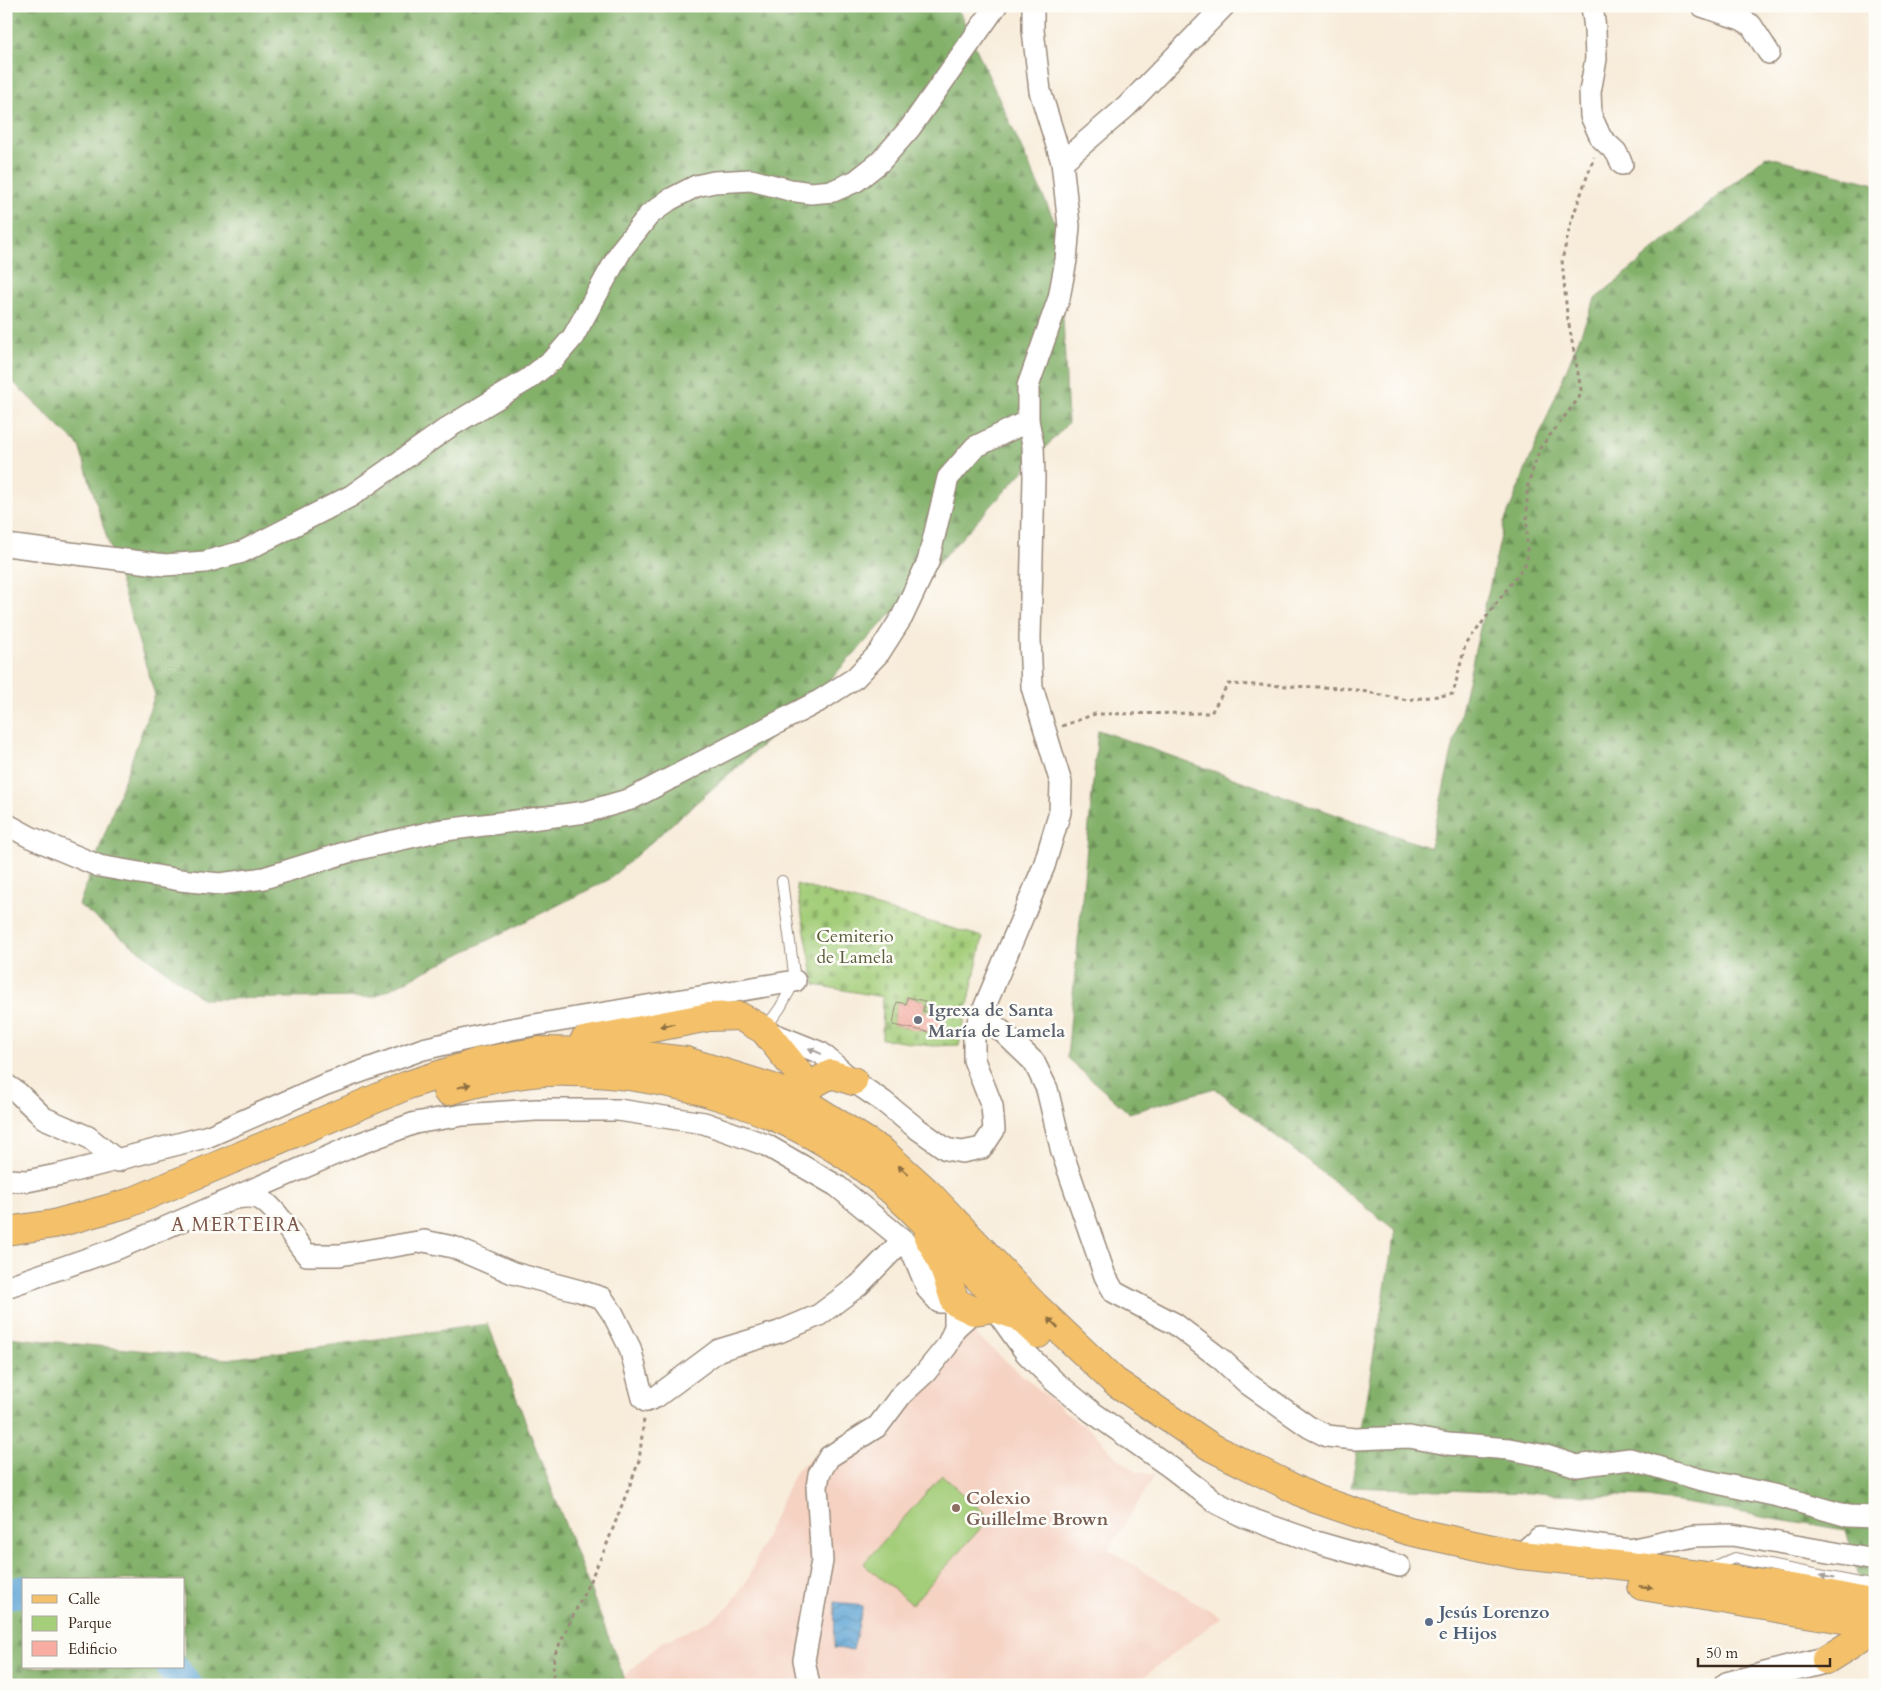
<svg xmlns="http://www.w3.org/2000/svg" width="1881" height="1691" font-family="Cardo,serif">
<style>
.built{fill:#f5d2c2}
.green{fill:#a4ce7a;stroke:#707c4c}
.forest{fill:url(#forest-firs);stroke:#5f6e44;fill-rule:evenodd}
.cemetery{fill:url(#cemetery-stones);stroke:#707c4c;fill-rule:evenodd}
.water{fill:url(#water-waves);stroke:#4c6779}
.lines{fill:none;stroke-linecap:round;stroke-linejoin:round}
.river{stroke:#5ea4d4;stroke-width:31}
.building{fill:url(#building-back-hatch)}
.service-casing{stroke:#9a8b7c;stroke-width:12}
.minor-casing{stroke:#9a8b7c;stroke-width:24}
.tertiary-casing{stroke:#9a8b7c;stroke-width:29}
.primary-casing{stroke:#9a8b7c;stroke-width:30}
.path{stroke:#9a8b7c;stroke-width:3;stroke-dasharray:4 4;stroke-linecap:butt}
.service{stroke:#fff;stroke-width:10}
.minor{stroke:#fff;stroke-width:21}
.tertiary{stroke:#fff;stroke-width:26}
.primary{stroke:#f4c16a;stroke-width:28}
.oneway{fill:#8e6e40}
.oneway2{fill:#a79f9a}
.worship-dot{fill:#6b7280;stroke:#fdfcf7;stroke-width:2}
.education-dot{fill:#8d6e63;stroke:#fdfcf7;stroke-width:2}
.service-dot{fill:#5c6f8a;stroke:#fdfcf7;stroke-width:2}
.labels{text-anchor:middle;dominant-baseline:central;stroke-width:5;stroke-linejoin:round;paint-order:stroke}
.park-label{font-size:18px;fill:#5a5b3a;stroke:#fdfcf7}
.worship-label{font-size:18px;font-weight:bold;fill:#5b616d;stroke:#fdfcf7;text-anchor:start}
.education-label{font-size:18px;font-weight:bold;fill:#785e54;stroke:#fdfcf7;text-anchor:start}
.service-label{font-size:18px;font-weight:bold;fill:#4e5e75;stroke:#fdfcf7;text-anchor:start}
.neighbourhood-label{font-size:19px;letter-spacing:1px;fill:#7e584c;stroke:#fdfcf7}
</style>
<defs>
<pattern id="forest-firs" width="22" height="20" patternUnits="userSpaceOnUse" patternTransform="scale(1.25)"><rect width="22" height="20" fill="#83b16a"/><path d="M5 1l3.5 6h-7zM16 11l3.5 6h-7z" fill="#6c9057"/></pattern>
<pattern id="cemetery-stones" width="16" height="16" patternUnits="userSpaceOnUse" patternTransform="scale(1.25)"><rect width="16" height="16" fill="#a4ce7a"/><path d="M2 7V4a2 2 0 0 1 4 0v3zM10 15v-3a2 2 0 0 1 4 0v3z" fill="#8eb169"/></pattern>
<pattern id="water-waves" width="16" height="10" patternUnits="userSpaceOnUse" patternTransform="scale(1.25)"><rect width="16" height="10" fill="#5ea4d4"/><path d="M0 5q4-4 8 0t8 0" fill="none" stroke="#4f86ab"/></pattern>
<pattern id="building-back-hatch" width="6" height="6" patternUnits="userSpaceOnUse" patternTransform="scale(1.25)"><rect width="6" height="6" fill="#f9ada2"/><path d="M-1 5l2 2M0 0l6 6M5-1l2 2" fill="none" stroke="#d6958b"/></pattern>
</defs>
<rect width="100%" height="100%" fill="#fdfcf7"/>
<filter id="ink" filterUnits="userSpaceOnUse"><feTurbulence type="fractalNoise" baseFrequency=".02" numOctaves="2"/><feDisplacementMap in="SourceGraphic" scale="10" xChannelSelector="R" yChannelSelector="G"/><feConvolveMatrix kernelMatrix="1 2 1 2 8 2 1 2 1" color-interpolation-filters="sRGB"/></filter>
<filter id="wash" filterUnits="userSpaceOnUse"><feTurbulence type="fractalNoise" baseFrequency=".0096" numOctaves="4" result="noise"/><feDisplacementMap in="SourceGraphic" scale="20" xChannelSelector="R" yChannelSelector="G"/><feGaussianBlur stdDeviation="1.12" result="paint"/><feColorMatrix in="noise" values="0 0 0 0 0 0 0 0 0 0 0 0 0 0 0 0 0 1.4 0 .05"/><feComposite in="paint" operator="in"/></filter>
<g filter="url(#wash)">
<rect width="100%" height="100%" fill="#f8ecda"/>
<path class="built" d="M968,1328L1070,1416L1095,1433L1116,1457L1138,1472L1155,1475L1109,1550L1221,1617L1133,1685H615L660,1643L709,1621L729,1607L748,1579L763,1542L796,1470L836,1441L880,1426Z"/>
<path class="green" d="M942,1475L990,1518L912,1604L863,1564Z"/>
<g class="forest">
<path d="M6,6H949L960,13L1059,231L1068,423L802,710L608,880L374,997L203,999L79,905L155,695L79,446L6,375Z"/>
<path d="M1766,156L1875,184V1635L1846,1530L1648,1497L1351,1487L1395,1230L1215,1088L1129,1113L1067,1058L1098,730L1430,848L1504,523L1595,299Z"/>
<path d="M488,1324L627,1685H6V1337L228,1359ZM24,1580H184V1667H24Z"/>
</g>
<path class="cemetery" d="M796,884L983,937L959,1045L932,1046L882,1039L883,997L815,985ZM907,997L924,1000L923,1011L943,1014L939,1034L893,1025L897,1003L906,1004Z"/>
<path class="water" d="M835,1602L863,1606L853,1650L834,1648Z"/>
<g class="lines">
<g class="river">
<path d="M6,1594L24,1591"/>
<path d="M172,1667L187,1685"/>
</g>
</g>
<g id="blocks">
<path class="building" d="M907,997L925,1001L923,1011L943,1014L939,1034L893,1025L897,1002L906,1004Z"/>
</g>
</g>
<g filter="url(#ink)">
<use href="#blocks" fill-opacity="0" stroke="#9a8b7c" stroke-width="1"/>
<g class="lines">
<defs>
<g id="service">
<path d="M764,1030L780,1008L795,981L782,881"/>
<path d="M1708,1569L1734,1558L1875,1586"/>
</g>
<g id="minor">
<path d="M1592,6L1595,29L1596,59L1590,92L1591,116L1601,138L1616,152L1622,164"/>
<path d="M1702,6L1741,19L1751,25L1769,53"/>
<path d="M1062,162L1126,107L1224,6"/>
<path d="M6,545L165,565L205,562L242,552L351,496L449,427L527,380L555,358L573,337L622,249L649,215L669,200L696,186L714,182L751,180L790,190L811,193L833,191L856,181L880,162L910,128L996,6"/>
<path d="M6,824L30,837L99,866L180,880L220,884L264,878L354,850L437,831L586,812L631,799L819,701L855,678L879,653L902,617L928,562L948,478L975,447L1028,421"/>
<path d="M981,1014L1005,1034L1034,1062L1047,1089L1062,1152L1105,1276L1114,1292L1175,1324L1222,1360L1248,1384L1309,1427L1327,1436L1355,1439L1409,1437L1448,1444L1509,1449L1546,1456L1577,1466L1630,1459L1698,1479L1778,1496L1848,1516L1875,1517"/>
<path d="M766,1031L821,1053L853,1081L884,1102L915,1127L946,1149L962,1152L982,1148L994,1130L992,1106L974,1060V1032L1044,866L1060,812L1061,783L1032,687L1030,638L1034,477L1033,445L1028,421V386L1059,298L1066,260L1069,226L1062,162L1040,91L1033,30V6"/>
<path d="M6,1085L18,1093L44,1118L88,1137L118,1161"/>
<path d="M6,1180L27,1181L62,1174L209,1136L324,1085L423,1049L511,1029L795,981"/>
<path d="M235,1198C243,1197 254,1195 262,1200C280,1212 292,1238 307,1255H340L424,1241L453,1247L513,1273L580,1291L602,1298L613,1314L630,1348L643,1398L646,1401L656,1397L719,1350L779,1332L819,1315L859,1285L903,1240"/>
<path d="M6,1287L116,1249L353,1146L415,1123L463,1115L536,1110H618L704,1123L766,1145L837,1186L903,1240L914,1256L928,1290L939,1302H955V1328L974,1311"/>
<path d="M994,1308L1026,1353L1054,1381L1092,1412L1170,1467L1217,1503L1245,1517L1316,1542L1399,1566"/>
<path d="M1520,1555L1539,1538L1630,1550L1694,1536L1732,1535L1875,1560"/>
<path d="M809,1685L804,1660L822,1561L817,1487L819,1474L829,1457L878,1426L902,1394L925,1373L947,1346L955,1328"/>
</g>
<path id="tertiary" d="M1728,1685L1826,1660"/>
<g id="primary">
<path d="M584,1041L709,1017L739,1016L764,1030L809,1086"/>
<path d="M447,1091C478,1082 515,1073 547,1072C668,1069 798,1109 890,1189C922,1217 950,1250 980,1280C999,1299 1019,1316 1038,1334"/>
<path d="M803,1103L809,1086L831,1074L853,1081"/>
<path d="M6,1231L54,1224L129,1203L408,1085L479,1062L539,1051L611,1052L686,1061L770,1087L804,1102L883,1152L926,1191L1035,1306L1114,1381L1211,1447L1313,1498L1409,1531L1520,1555L1657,1569L1811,1591L1875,1604"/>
<path d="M928,1237C941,1255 948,1280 955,1302L974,1311L994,1308L1018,1316"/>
<path d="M1642,1586L1849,1620L1875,1626"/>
<path d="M1826,1660L1875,1629"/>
</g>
</defs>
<use href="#service" class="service-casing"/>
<use href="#minor" class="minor-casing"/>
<use href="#tertiary" class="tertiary-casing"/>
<use href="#primary" class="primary-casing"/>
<g class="path">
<path d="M1062,726L1095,714L1211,713L1228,684L1346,688L1407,700L1453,694L1465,646L1527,562V488L1540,448L1579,398L1581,390L1567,314L1562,260L1571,222L1594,157"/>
<path d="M556,1685L553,1677L554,1656L605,1549L639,1461L644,1419"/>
</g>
<use href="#service" class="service"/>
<use href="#minor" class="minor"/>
<use href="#tertiary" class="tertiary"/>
<use href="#primary" class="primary"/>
</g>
<defs><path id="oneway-solid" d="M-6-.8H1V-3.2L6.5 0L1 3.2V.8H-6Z" transform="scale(1.25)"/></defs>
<g class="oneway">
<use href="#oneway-solid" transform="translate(667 1025) rotate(170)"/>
<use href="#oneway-solid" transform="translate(464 1086) rotate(-16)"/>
<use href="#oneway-solid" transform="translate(903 1170) rotate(-138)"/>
<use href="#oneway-solid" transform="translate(1053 1323) rotate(-136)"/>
<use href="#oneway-solid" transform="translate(1646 1587) rotate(8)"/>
</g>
<g class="oneway2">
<use href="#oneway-solid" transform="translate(815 1051) rotate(-156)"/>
<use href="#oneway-solid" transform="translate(1827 1577) rotate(-169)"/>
</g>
</g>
<circle class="worship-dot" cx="918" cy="1020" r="5"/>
<circle class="education-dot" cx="956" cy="1508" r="5"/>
<circle class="service-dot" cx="1429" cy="1622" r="5"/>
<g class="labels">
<g class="park-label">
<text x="855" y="936">Cemiterio<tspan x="855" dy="21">de Lamela</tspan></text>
</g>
<g class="worship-label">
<text x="928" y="1010">Igrexa de Santa<tspan x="928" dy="21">María de Lamela</tspan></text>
</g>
<g class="education-label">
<text x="966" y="1498">Colexio<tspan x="966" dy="21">Guillelme Brown</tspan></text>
</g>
<g class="service-label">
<text x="1439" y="1612">Jesús Lorenzo<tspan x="1439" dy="21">e Hijos</tspan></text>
</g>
<g class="neighbourhood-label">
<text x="236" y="1225">A MERTEIRA</text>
</g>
</g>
<rect width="1881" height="1691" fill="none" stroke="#fdfcf7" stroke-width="25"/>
<rect x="22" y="1578" width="162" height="90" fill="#fdfcf7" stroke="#afa8a0"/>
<rect x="32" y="1595" width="25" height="8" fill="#f4c16a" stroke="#afa8a0"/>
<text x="68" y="1604" font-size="15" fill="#3b2a1e">Calle</text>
<rect x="32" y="1616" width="25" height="15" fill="#a4ce7a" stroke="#afa8a0"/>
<text x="68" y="1628" font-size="15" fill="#3b2a1e">Parque</text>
<rect x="32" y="1641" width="25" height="15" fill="#f9ada2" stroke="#afa8a0"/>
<text x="68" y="1654" font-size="15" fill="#3b2a1e">Edificio</text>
<path d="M1698 1658v8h132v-8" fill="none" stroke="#3b2a1e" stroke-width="2.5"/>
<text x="1706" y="1658" font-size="15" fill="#3b2a1e" stroke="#fdfcf7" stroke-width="4" paint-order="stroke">50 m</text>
</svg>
